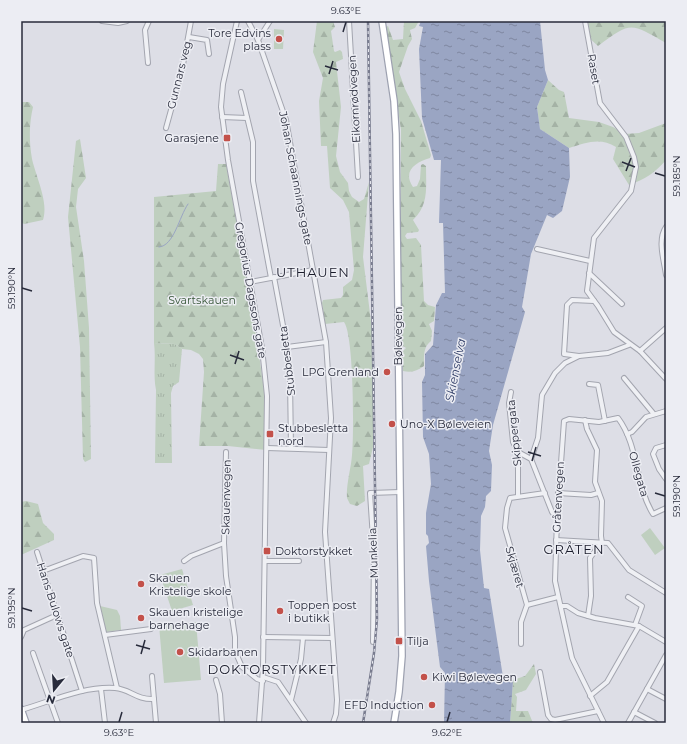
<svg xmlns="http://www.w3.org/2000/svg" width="687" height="744" font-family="Montserrat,sans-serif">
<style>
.grass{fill:url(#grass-tufts)}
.forest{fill:url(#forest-firs)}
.park{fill:#bfcfbf}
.water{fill:url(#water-ripples)}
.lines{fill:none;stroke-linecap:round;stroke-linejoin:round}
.stream{stroke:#9aa5c3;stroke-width:1}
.minor-casing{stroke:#a3a5af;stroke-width:6}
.major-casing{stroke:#9da1b0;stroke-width:8}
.minor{stroke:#eff0f4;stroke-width:4}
.major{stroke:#fff;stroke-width:5.5}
.rail-casing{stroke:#787b8e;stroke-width:2.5}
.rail{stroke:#ecedf3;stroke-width:1;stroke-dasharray:3;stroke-linecap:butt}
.ticks{fill:none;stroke:#282b3b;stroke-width:1.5}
.poi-dot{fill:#c3514a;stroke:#ecedf3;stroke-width:1.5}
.labels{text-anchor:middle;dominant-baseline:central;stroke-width:3;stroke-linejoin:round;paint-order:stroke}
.poi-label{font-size:11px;fill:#282b3b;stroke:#ecedf3;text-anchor:start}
.street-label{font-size:11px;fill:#282b3b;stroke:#ecedf3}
.park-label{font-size:11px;fill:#365537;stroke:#ecedf3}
.water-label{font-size:12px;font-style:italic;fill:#35426b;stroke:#ecedf3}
.quarter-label{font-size:13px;letter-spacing:1px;fill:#1a1c2b;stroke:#ecedf3}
.neatline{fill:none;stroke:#282b3b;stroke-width:1.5}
.ticks-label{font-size:10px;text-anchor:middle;fill:#282b3b}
</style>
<defs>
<pattern id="grass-tufts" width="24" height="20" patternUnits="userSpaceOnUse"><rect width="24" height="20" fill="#bfcfbf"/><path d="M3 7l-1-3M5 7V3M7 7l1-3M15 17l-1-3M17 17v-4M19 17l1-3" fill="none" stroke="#a4b2a5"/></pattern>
<pattern id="forest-firs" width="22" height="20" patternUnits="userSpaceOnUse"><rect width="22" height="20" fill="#bfcfbf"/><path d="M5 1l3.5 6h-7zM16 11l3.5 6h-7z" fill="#a4b2a5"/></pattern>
<pattern id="water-ripples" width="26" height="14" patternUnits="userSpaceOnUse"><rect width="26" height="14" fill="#9aa5c3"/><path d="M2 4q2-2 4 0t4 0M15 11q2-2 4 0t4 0" fill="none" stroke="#7e87a0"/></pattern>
</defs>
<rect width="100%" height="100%" fill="#dddee6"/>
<path class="grass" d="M154,343L175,344L182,349L179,382L173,386L171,393L172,463H155L156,390C153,375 156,359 154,343Z"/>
<g class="forest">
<path d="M317,21H333L335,27L331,31L334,51L335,52L340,50L342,52L343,59L336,62L341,107L336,156L340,172L348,183L349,191L352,197L359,202L364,199L369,182L363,257L374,346L373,447L369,464L363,466L365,501L357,506L350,504L347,498C346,484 351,469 352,455C354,435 354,335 344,322L325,324L322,303L323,300L341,298L343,295V287L352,280L354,270L349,212L343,200L330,188L327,146H321L319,101L323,78L313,52Z"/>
<path d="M404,21H419L415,28L410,30L412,39L408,46L399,72L405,89L421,121L431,155L430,158C416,162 402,171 413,187L417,186L420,179L421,165L423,164L426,166C426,187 429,205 413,220L419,230L418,232L407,233L405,236L407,239L416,238L421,245L424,301L428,305L435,307L434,321L429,324L432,331L431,341C423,347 424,357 424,366C417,371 411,373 403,371L401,353L406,348L400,344L401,130L386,27L388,26L393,40L403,39Z"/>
<path d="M584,21H666V43C630,23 632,21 598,46L587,36Z"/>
<path d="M548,80L559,90L564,92L569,118L599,122L613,127L625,134L639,133L666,123V160C655,173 645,179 629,185L613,159L616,147C600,137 586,143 569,148L540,129L537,107Z"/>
<path d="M21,102H29L33,107C29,124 29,141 32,159C36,177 49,203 43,220L24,224L21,222Z"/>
<path d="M80,139L86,178L78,189L76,207L84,261L89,328L91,459L85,462L83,459L80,347L68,217L76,141Z"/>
<path d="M218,164H226L252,307L265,396L266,450L228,446H199L204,372L203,359L199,354L191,350L182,349L175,344L154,343V197L216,191Z"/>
<path d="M26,501L38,504L43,523L54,534V540L21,555V502Z"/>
<path d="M534,664L536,674L526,690L515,694L517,697L516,711H528L533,723H510L513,680L525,676Z"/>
</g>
<g class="park">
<path d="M274,29L284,30L283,49H274Z"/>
<path d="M650,528L665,548L655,555L641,535Z"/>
<path d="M182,569L193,605L172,611L160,575Z"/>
<path d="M100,606L117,610L120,616L121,630L106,632Z"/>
<path d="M196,622L201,680L164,683L159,625Z"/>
</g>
<path class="water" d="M421,21H540L545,70L548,80L537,107L540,129L569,148L570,177L562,211L553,218L547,215L531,254L522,307L525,312L493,425L489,451L492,465L491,491L486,496L485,507L481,516L480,550L484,588L489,589L503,677L513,680L510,723H444L445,673L440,667L429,581L426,546L429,543L428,536L426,534V513L431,484L429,454L423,437L422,382L425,375V354L433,345L436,305L442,293H445L443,223H439L441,160H434L422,118L419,49L423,27L419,26Z"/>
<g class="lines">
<path class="stream" d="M159,247C174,246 179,217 188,204"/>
<defs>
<g id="minor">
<path d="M102,21L118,23L127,21"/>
<path d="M237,21L223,84L221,107L228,160L262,348L267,396L263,668L259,723"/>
<path d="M248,21L258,40L286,120L326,342L331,418L325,532L337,700L336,714L333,723"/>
<path d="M349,21L358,177"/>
<path d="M585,21L600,103L626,137L634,157L636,167L631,191L594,238L587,291L598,306L614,332L640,351L666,379"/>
<path d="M189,37L207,40L209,54"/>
<path d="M258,40L270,21"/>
<path d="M148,63L145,30L149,21"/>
<path d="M241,92L253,142V181L271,278"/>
<path d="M222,117L247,118"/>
<path d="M166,128L182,70L191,21"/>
<path d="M666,227C657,240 664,260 666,275"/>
<path d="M537,249L590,261"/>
<path d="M589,273L622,304"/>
<path d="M274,277L287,347L290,380L291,448"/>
<path d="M250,282L313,270"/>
<path d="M287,347L326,342"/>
<path d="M640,351L666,328"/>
<path d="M579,356L564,354L567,305L572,300L594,301"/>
<path d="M624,378L653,413"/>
<path d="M589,384L598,385L605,421"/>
<path d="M511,392L509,403L513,442L518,452V496"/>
<path d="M585,420L587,429L597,450L595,482L602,501L601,536L602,543"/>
<path d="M627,434L632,432L646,417L666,411"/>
<path d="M666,445L656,448L653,454L659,469L666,479"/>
<path d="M267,448L329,450"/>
<path d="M226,452L224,543L226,576L235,637V651L242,667L257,679L263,681"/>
<path d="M518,452L531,459L552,512L557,518"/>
<path d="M531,459L538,438L542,395L555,373L565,363L579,356L608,353L629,345"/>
<path d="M558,493L591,495L598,493"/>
<path d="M556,540L608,543L629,570L666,593"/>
<path d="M37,552L82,691"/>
<path d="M184,561L191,556L224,543"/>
<path d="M265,561H299"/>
<path d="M43,571L83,556L94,558L97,603L117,688"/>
<path d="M628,597L642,606L635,625"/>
<path d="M527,605L558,597"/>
<path d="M561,606H567L578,613L595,618L639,626L666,642"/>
<path d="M588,616L591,596L590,558L600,544"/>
<path d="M105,635L151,629"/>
<path d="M21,637L24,630L57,615"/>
<path d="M263,637L332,638"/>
<path d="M373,642L374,554L370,493L400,492"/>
<path d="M521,644V622L527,605L505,528L507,508L510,498L545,493"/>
<path d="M33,653L58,723"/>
<path d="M540,672L548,715L551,719L555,720L598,711"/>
<path d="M152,676L156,723"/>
<path d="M263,677L278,682L306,723"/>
<path d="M216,680L220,694L222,723"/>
<path d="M101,689L105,723"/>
<path d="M647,689L666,699"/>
<path d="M590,696L607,682L639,626"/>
<path d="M291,700L301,659L303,638"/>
<path d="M21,710C52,701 83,686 115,688C130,689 136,700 154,699"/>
<path d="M634,712L655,723"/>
<path d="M604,723L572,658L555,581L557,519L564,421L569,419L599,422L618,418C639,446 635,485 653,514L666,508"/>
<path d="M628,723L666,655"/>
</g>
<g id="major">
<path d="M382,21L394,101L396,134L402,656L399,692L394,723"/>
<path d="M21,709L26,723"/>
</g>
</defs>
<use href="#minor" class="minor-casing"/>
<use href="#major" class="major-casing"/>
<use href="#minor" class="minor"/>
<use href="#major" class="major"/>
<defs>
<path id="rail" d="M363,723L374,653L377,619L368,21"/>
</defs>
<use href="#rail" class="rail-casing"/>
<use href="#rail" class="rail"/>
</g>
<path class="ticks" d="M343,32L346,22M325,66L338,70M329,74L333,61M622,162L635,167M626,171L631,158M655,173L665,176M22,288L32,291M230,355L244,360M235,364L239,351M528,452L541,456M532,461L536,447M655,493L665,496M22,608L32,611M136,645L150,649M141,654L145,640M119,722L122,712M447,722L450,712"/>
<g class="poi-dot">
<circle cx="279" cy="39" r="4"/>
<rect x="223" y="134" width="8" height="8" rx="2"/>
<circle cx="387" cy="372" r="4"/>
<circle cx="392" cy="424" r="4"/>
<rect x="266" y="430" width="8" height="8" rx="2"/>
<rect x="263" y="547" width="8" height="8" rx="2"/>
<circle cx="141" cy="584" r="4"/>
<circle cx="280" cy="611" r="4"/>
<circle cx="141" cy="618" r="4"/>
<rect x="395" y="637" width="8" height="8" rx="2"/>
<circle cx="180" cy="652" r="4"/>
<circle cx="424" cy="677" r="4"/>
<circle cx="432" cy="705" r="4"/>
</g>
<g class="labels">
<g class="poi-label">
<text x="271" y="33" text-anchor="end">Tore Edvins<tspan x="271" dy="13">plass</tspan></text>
<text x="219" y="138" text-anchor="end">Garasjene</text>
<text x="379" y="372" text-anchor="end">LPG Grenland</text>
<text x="400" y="424">Uno-X Bøleveien</text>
<text x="278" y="428">Stubbesletta<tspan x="278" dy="13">nord</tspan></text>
<text x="275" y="551">Doktorstykket</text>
<text x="149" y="578">Skauen<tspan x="149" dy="13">Kristelige skole</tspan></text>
<text x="288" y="605">Toppen post<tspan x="288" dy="13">i butikk</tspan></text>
<text x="149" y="612">Skauen kristelige<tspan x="149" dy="13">barnehage</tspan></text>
<text x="407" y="641">Tilja</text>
<text x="188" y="652">Skidarbanen</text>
<text x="432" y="677">Kiwi Bølevegen</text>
<text x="424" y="705" text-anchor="end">EFD Induction</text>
</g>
<g class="street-label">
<text transform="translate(594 69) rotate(80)">Raset</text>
<text transform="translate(179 75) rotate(-76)">Gunnars veg</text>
<text transform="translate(354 99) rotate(-93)">Eikornrødvegen</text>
<text transform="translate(296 178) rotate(79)">Johan Schaannings gate</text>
<text transform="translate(251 290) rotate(80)">Gregorius Dagssons gate</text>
<text transform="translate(398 336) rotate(-90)">Bølevegen</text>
<text transform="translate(287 361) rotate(-97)">Stubbesletta</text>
<text transform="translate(514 433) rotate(-96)">Skippergata</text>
<text transform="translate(639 474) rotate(74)">Ollegata</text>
<text transform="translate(226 497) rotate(-89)">Skauenvegen</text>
<text transform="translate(558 497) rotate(-87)">Gråtenvegen</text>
<text transform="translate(373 553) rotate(-92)">Munkelia</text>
<text transform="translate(515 567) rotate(74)">Skjæret</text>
<text transform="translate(56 610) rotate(72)">Hans Bulows gate</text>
</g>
<g class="park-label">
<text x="202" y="300">Svartskauen</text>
</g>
<g class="water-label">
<text transform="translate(455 370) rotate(-79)">Skienselva</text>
</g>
<g class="quarter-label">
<text x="313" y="272">UTHAUEN</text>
<text x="574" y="549">GRÅTEN</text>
<text x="272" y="669">DOKTORSTYKKET</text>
</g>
</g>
<rect width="687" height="744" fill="none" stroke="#ecedf3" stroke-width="44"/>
<g transform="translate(54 690) rotate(198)" stroke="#ecedf3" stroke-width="3" paint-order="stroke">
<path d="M0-3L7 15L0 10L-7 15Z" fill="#282b3b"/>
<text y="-6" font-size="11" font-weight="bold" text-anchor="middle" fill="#282b3b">N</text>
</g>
<rect x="22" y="22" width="643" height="700" class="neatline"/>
<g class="ticks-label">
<text x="346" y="14">9.63°E</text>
<text transform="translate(676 176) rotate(-90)" y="4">59.185°N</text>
<text transform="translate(11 288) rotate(-90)" y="4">59.190°N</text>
<text transform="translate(676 496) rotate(-90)" y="4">59.190°N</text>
<text transform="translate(11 608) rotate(-90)" y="4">59.195°N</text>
<text x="119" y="736">9.63°E</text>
<text x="447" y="736">9.62°E</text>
</g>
</svg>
